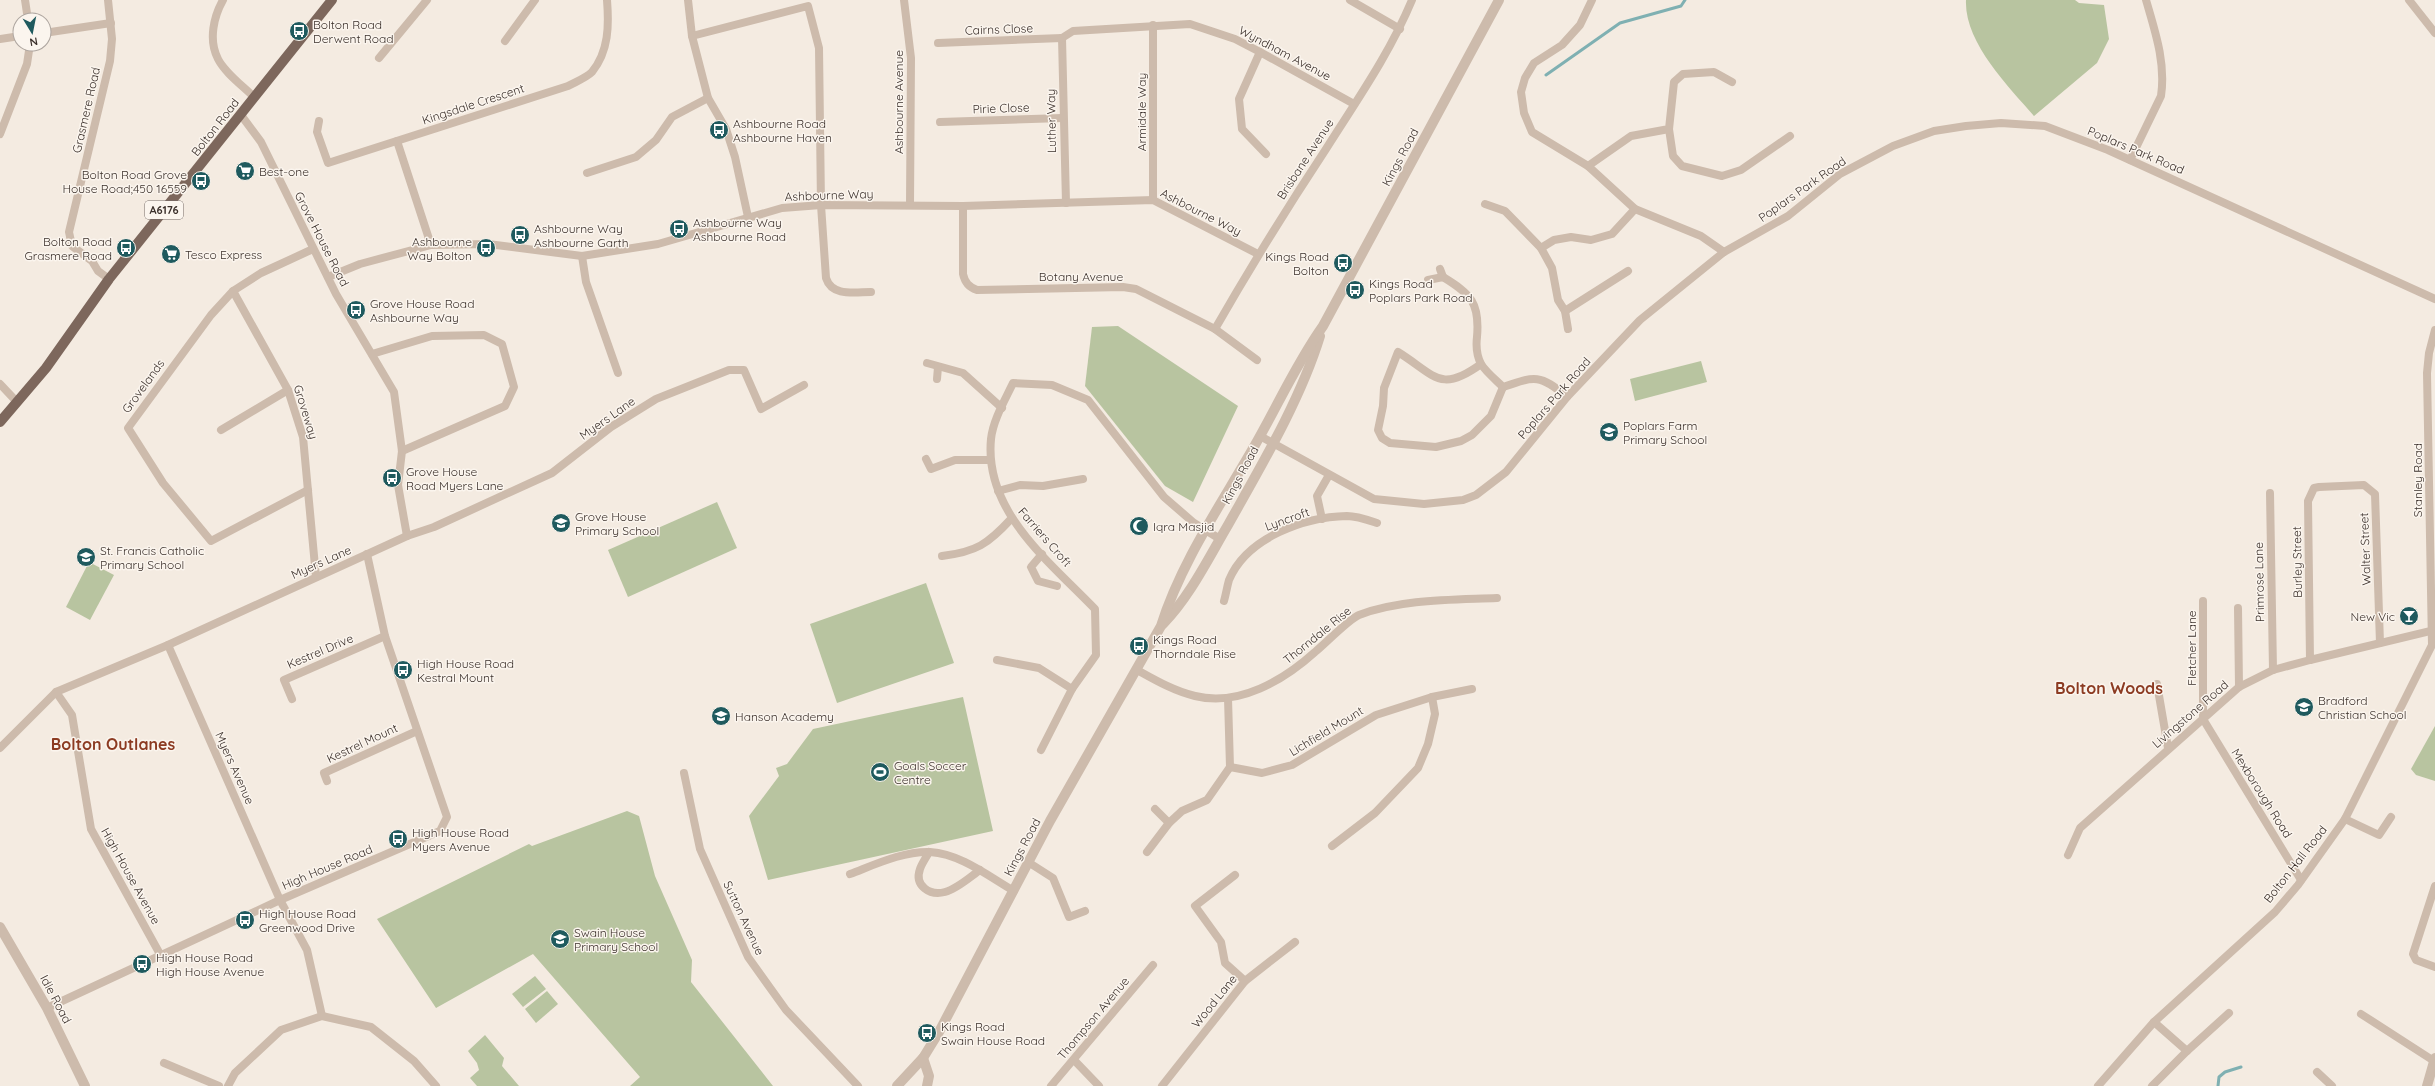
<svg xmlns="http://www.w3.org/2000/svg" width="2435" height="1086" font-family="Quicksand,sans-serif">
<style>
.green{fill:#b8c4a0}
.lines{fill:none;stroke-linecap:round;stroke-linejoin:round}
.stream{stroke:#7fb0b2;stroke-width:3}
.minor{stroke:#cdbbac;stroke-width:8}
.tertiary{stroke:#cdbbac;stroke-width:10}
.primary{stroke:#7d675c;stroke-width:10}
.labels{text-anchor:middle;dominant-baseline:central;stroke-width:3;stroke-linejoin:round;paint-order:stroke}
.shield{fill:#fbf5ee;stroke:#756b66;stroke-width:1}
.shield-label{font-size:11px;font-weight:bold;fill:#3b302b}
.poi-label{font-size:12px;fill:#3b302b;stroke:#fbf5ee;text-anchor:start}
.street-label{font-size:12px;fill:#3b302b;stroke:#fbf5ee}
.district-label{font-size:16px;font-weight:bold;fill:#8c3b22;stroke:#fbf5ee}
</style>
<rect width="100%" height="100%" fill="#f4ebe1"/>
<g class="green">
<path d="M1966,0H2075L2079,3L2104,5L2109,39L2097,63L2034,116C2008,86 1964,42 1966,0Z"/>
<path d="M1118,326L1238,406L1193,502L1165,486L1085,386L1092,327Z"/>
<path d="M1701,361L1707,382L1635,401L1630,379Z"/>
<path d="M717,502L737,548L628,597L608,550Z"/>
<path d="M89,562L114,575L90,620L66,607Z"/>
<path d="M926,583L954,663L837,703L810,624Z"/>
<path d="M963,697L993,831L768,880L749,816L779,776L776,768L787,764L813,729Z"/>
<path d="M2435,726V781L2416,775L2411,769Z"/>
<path d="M627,811L639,816L655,876L692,960L691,982L773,1086H630L640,1077L533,954L436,1008L377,919L529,844L532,846Z"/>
<path d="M535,976L546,989L523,1007L512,994Z"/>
<path d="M547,991L558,1004L536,1023L525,1009Z"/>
<path d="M485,1035L504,1058L502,1066L519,1086H477L470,1078L479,1070L477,1063L468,1051Z"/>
</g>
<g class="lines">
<g class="stream">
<path d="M1546,75L1620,23L1681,6L1685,0"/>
<path d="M2218,1086L2219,1077L2225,1072L2241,1067"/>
</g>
<g class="minor">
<path d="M25,0L28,20"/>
<path d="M108,0L112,39L110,61L69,232L72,246L92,261L98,271L109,279"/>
<path d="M223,0C214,16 208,40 218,59C225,73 243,86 254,97"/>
<path d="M688,0L692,36L708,98L726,129L735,157L748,217"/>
<path d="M904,0L911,58L910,204"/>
<path d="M1350,0L1400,29"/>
<path d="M1592,0L1580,25L1562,45L1534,63L1525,78L1521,92L1524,113L1532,132L1588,166L1635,209L1701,236L1724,252"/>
<path d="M2409,0L2435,33"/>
<path d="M1153,25V200"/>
<path d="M44,33L111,23"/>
<path d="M692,36L808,6L819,48L821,205L826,278C832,297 855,292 871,292"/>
<path d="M1062,38L1073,31L1190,24L1235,39L1260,52L1354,104"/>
<path d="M1062,38L1066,203"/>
<path d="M0,39L20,36"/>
<path d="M505,41L535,0"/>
<path d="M938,43L1062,38"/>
<path d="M1260,52L1239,99L1242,129L1266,154"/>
<path d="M379,58L427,0"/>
<path d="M241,115L261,142L336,294L394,392L402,451L398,485L407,536"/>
<path d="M319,121L317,132L328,163L568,86C575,82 586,78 592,72C609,51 609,25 607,0"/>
<path d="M940,122L1062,118"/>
<path d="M1669,129L1673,156L1682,166L1722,176L1741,170L1790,136"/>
<path d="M0,134L27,64L30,44"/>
<path d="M397,141L431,245"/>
<path d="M2130,160L2161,96C2166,63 2155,31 2146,0"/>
<path d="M1588,166L1631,136L1669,129L1674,82L1683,74L1714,72L1732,82"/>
<path d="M587,173L636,157L656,140L672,117L708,98"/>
<path d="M1485,204L1505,211L1541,248L1552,268L1558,300L1565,311L1568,329"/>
<path d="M963,206V274C965,283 969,287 977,290L1123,287L1136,289L1215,329L1257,360"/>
<path d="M1541,248L1554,240L1571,237L1591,240L1612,234L1635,209"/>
<path d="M582,256L586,282L618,373"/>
<path d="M1440,269L1443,277"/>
<path d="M328,277L360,264L431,245L488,244L582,256L658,244L782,208L821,205L963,206L1153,200L1258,254"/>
<path d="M1428,280L1443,277C1471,294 1480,303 1477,337C1476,345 1477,356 1481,364C1486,372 1496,380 1503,387C1535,376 1540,374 1567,397"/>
<path d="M233,291L288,390L303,437L316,577"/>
<path d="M1565,311L1628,271"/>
<path d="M1215,329C1250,268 1287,208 1326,149C1357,100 1390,53 1412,0"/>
<path d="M372,354L432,336L484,335L502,344L514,387L505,406L402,451"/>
<path d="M927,363L963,373L1002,408"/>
<path d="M1481,364C1440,394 1435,375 1398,352L1384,388L1383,406L1378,430L1382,438L1390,443L1436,447L1461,441L1472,435L1491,416L1503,387"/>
<path d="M937,379L938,367"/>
<path d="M0,384L17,402"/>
<path d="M221,430L288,390"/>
<path d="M1260,436L1374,499L1424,504L1463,500L1476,495L1506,472L1567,397L1640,320L1724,252L1788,216L1840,174L1893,146L1934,131L1966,126L2001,123L2045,126L2108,150L2435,299"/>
<path d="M926,459L931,469L955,460H990"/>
<path d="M308,490L211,541L163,483L128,428L211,315L233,291L261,273L313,249"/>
<path d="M998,491L1020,485L1043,486L1083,479"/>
<path d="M2270,493L2273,670"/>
<path d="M1322,519L1317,496L1329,475"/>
<path d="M1042,554L1031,567L1038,581L1057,586"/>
<path d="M942,556C976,552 988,544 1011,519"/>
<path d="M1224,601C1226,594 1227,587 1229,580C1247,537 1305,517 1347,516C1357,516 1368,520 1377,523"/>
<path d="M2203,601V719L2301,880"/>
<path d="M2238,608L2239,687"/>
<path d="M168,645L280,900L307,950L322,1016"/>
<path d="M997,660L1039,668L1072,689"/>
<path d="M2310,660L2308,501L2314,488L2319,487L2364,485L2375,494L2380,643"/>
<path d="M1137,670C1155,680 1174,691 1195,696C1239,707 1284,680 1315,652C1325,644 1349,619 1359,615C1401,599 1453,600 1497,598"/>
<path d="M2157,684L2168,748"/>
<path d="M56,692L72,715L91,829L161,956"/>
<path d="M292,699L284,680L385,636"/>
<path d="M0,748L56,692L168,645L407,536L434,527L552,473L611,427L656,399L729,370H744L761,409L804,385"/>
<path d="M1041,750L1072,689L1096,655L1095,609C1050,562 984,512 991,439C993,420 1005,400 1013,383L1052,385L1088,400L1164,497L1194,523L1220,539"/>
<path d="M1230,767L1262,773L1292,765L1376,715L1432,697L1472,689"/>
<path d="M684,773L700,849L748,957L786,1010L858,1086"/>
<path d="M327,781L324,773L417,731"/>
<path d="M1155,809L1169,823"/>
<path d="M2345,819L2379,835L2391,817"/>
<path d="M1332,846L1375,813L1418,768L1428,744L1435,714L1432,697"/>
<path d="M929,852C926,858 922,863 920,869C914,886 930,896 945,892C957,889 970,877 980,870"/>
<path d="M1147,852L1169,823L1182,811L1207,800L1230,767L1228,698"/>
<path d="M2068,855L2080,828L2239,687L2273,670L2310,660L2435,630"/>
<path d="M1028,862L1053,878L1069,917L1085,911"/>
<path d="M850,874C874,865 903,851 930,852C961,854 988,876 1014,891"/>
<path d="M1235,875L1195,906L1221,942L1225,963L1245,981"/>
<path d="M2435,886L2413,954L2416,960L2435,967"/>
<path d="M47,1008L280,900L440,831L447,817L385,636L367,554"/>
<path d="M2361,1014L2434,1061"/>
<path d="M2154,1022L2187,1051"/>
<path d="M1074,1060L1099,1086"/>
<path d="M164,1063L219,1086"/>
<path d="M2317,1072L2332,1086"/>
<path d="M228,1086L235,1073L281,1030L322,1016L371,1027L414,1061L436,1086"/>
<path d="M1051,1086L1153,965"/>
<path d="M1162,1086L1245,981L1295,942"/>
<path d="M2098,1086L2154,1022L2275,912L2298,885L2345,819L2432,645L2427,373L2429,353L2435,330"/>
<path d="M2152,1086L2187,1051L2229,1013"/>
</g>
<g class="tertiary">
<path d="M1163,624C1190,596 1208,559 1228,525C1261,466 1300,401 1320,336"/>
<path d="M0,927L47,1008L85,1086"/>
<path d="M923,1058L929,1076L927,1086"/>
<path d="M897,1086L923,1058L939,1032L1050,821L1161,626C1181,562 1222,503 1255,445C1278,405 1296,364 1323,326L1499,0"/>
<path d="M2427,1086L2435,1058"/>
</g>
<path class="primary" d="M0,422L46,368L109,279L332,0"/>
</g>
<defs>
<symbol id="bus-disc" viewBox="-11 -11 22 22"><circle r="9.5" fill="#1f5a5e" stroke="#fbf5ee"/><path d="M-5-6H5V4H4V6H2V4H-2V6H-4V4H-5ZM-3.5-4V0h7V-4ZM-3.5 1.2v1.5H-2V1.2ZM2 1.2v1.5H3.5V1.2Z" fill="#fff"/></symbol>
<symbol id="supermarket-disc" viewBox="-11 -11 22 22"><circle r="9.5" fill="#1f5a5e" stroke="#fbf5ee"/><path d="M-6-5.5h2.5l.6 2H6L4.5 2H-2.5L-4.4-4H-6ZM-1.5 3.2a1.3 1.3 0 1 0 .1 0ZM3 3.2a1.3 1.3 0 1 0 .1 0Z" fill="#fff"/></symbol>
<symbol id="school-disc" viewBox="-11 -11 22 22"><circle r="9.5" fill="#1f5a5e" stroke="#fbf5ee"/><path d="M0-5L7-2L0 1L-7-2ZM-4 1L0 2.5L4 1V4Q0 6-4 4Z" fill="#fff"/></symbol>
<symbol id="mosque-disc" viewBox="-11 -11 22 22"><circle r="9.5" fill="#1f5a5e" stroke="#fbf5ee"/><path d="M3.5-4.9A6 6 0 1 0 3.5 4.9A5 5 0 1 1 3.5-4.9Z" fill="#fff"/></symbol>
<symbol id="bar-disc" viewBox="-11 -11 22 22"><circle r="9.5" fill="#1f5a5e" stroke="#fbf5ee"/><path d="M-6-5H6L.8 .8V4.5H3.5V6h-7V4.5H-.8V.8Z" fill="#fff"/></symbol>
<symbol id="stadium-disc" viewBox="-11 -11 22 22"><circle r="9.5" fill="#1f5a5e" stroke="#fbf5ee"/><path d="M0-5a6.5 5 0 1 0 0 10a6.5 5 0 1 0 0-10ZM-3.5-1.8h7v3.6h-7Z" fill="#fff"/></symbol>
</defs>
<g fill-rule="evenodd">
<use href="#bus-disc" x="288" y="20" width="22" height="22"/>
<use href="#bus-disc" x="708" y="119" width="22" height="22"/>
<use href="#supermarket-disc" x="234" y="160" width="22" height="22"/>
<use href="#bus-disc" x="190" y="170" width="22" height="22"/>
<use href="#bus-disc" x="668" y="218" width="22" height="22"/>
<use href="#bus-disc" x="509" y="224" width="22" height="22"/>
<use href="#bus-disc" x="115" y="237" width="22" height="22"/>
<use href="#bus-disc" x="475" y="237" width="22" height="22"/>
<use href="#supermarket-disc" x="160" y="243" width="22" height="22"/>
<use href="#bus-disc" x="1332" y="252" width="22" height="22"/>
<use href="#bus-disc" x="1344" y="279" width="22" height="22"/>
<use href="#bus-disc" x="345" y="299" width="22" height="22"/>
<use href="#school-disc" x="1598" y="421" width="22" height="22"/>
<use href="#bus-disc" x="381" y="467" width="22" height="22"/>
<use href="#school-disc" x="550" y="512" width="22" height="22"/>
<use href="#mosque-disc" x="1128" y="515" width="22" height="22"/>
<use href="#school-disc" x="75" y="546" width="22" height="22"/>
<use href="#bar-disc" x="2398" y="605" width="22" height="22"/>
<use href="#bus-disc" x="1128" y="635" width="22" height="22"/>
<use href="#bus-disc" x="392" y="659" width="22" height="22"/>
<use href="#school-disc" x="2293" y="696" width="22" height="22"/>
<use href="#school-disc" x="710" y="705" width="22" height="22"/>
<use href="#stadium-disc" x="869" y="761" width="22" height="22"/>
<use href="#bus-disc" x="387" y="828" width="22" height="22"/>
<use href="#bus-disc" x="234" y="909" width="22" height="22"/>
<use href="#school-disc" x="549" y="928" width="22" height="22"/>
<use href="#bus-disc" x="131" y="953" width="22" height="22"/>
<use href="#bus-disc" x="916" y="1022" width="22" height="22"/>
</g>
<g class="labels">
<rect class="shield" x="145" y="201" width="38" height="18" rx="3"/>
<g class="shield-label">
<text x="164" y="210">A6176</text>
</g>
<g class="poi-label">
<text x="313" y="24">Bolton Road<tspan x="313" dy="14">Derwent Road</tspan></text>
<text x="733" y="123">Ashbourne Road<tspan x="733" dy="14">Ashbourne Haven</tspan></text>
<text x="259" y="171">Best-one</text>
<text x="187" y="174" text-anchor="end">Bolton Road Grove<tspan x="187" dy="14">House Road;450 16559</tspan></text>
<text x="693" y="222">Ashbourne Way<tspan x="693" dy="14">Ashbourne Road</tspan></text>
<text x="534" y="228">Ashbourne Way<tspan x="534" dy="14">Ashbourne Garth</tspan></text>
<text x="112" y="241" text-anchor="end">Bolton Road<tspan x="112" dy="14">Grasmere Road</tspan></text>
<text x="472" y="241" text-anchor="end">Ashbourne<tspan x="472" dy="14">Way Bolton</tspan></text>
<text x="185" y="254">Tesco Express</text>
<text x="1329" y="256" text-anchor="end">Kings Road<tspan x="1329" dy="14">Bolton</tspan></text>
<text x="1369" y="283">Kings Road<tspan x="1369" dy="14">Poplars Park Road</tspan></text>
<text x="370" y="303">Grove House Road<tspan x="370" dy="14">Ashbourne Way</tspan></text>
<text x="1623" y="425">Poplars Farm<tspan x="1623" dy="14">Primary School</tspan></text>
<text x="406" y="471">Grove House<tspan x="406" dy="14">Road Myers Lane</tspan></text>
<text x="575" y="516">Grove House<tspan x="575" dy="14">Primary School</tspan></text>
<text x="1153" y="526">Iqra Masjid</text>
<text x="100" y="550">St. Francis Catholic<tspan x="100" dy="14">Primary School</tspan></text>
<text x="2395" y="616" text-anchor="end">New Vic</text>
<text x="1153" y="639">Kings Road<tspan x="1153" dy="14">Thorndale Rise</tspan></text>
<text x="417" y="663">High House Road<tspan x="417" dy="14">Kestral Mount</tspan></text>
<text x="2318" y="700">Bradford<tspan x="2318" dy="14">Christian School</tspan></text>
<text x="735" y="716">Hanson Academy</text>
<text x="894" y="765">Goals Soccer<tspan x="894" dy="14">Centre</tspan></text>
<text x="412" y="832">High House Road<tspan x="412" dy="14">Myers Avenue</tspan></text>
<text x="259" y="913">High House Road<tspan x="259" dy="14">Greenwood Drive</tspan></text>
<text x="574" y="932">Swain House<tspan x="574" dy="14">Primary School</tspan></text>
<text x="156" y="957">High House Road<tspan x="156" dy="14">High House Avenue</tspan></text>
<text x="941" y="1026">Kings Road<tspan x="941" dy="14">Swain House Road</tspan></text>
</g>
<g class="street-label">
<text transform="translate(999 29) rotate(-2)">Cairns Close</text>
<text transform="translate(1285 53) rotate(28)">Wyndham Avenue</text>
<text transform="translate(898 102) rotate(-90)">Ashbourne Avenue</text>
<text transform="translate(473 104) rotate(-18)">Kingsdale Crescent</text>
<text transform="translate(1001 108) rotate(-2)">Pirie Close</text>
<text transform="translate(86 110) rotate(-77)">Grasmere Road</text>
<text transform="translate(1141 112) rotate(-90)">Armidale Way</text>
<text transform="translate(1051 121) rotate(-91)">Luther Way</text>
<text transform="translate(215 127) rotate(-52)">Bolton Road</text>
<text transform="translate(2136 150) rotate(23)">Poplars Park Road</text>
<text transform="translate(1400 157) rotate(-62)">Kings Road</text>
<text transform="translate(1305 159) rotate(-57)">Brisbane Avenue</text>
<text transform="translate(1802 189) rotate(-35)">Poplars Park Road</text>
<text transform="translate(829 195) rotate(-2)">Ashbourne Way</text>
<text transform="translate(1201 212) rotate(27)">Ashbourne Way</text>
<text transform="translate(322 239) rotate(63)">Grove House Road</text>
<text x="1081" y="276">Botany Avenue</text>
<text transform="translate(143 386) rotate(-54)">Grovelands</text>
<text transform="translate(1554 398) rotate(-49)">Poplars Park Road</text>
<text transform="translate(306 412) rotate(73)">Groveway</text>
<text transform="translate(607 418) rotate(-35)">Myers Lane</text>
<text transform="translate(1240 475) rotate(-62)">Kings Road</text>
<text transform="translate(2417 480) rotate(-90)">Stanley Road</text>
<text transform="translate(1287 519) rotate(-20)">Lyncroft</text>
<text transform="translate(1045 537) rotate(49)">Farriers Croft</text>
<text transform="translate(2365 549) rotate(-92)">Walter Street</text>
<text transform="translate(321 562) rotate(-24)">Myers Lane</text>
<text transform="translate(2297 562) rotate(-91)">Burley Street</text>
<text transform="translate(2259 582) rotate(-91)">Primrose Lane</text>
<text transform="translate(1317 635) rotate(-39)">Thorndale Rise</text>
<text transform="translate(2191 648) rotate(-90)">Fletcher Lane</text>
<text transform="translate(320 651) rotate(-23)">Kestrel Drive</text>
<text transform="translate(2190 714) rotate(-41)">Livingstone Road</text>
<text transform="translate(1326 731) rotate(-31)">Lichfield Mount</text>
<text transform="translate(362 743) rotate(-25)">Kestrel Mount</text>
<text transform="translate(235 768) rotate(66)">Myers Avenue</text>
<text transform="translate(2262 793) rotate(58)">Mexborough Road</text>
<text transform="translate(1022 847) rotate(-62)">Kings Road</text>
<text transform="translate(2295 864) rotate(-52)">Bolton Hall Road</text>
<text transform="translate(327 867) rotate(-23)">High House Road</text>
<text transform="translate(131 876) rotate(61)">High House Avenue</text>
<text transform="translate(744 918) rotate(65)">Sutton Avenue</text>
<text transform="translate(56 999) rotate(62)">Idle Road</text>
<text transform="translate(1214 1001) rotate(-51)">Wood Lane</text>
<text transform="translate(1093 1018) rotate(-50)">Thompson Avenue</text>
</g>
<g class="district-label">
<text x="2109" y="688">Bolton Woods</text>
<text x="113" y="744">Bolton Outlanes</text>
</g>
</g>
<g transform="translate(32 32) rotate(170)"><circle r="19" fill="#fbf5ee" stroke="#aea6a0"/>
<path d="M0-3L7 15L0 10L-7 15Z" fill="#1f5a5e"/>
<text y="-6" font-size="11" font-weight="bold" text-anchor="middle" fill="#3b302b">N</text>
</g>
</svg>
